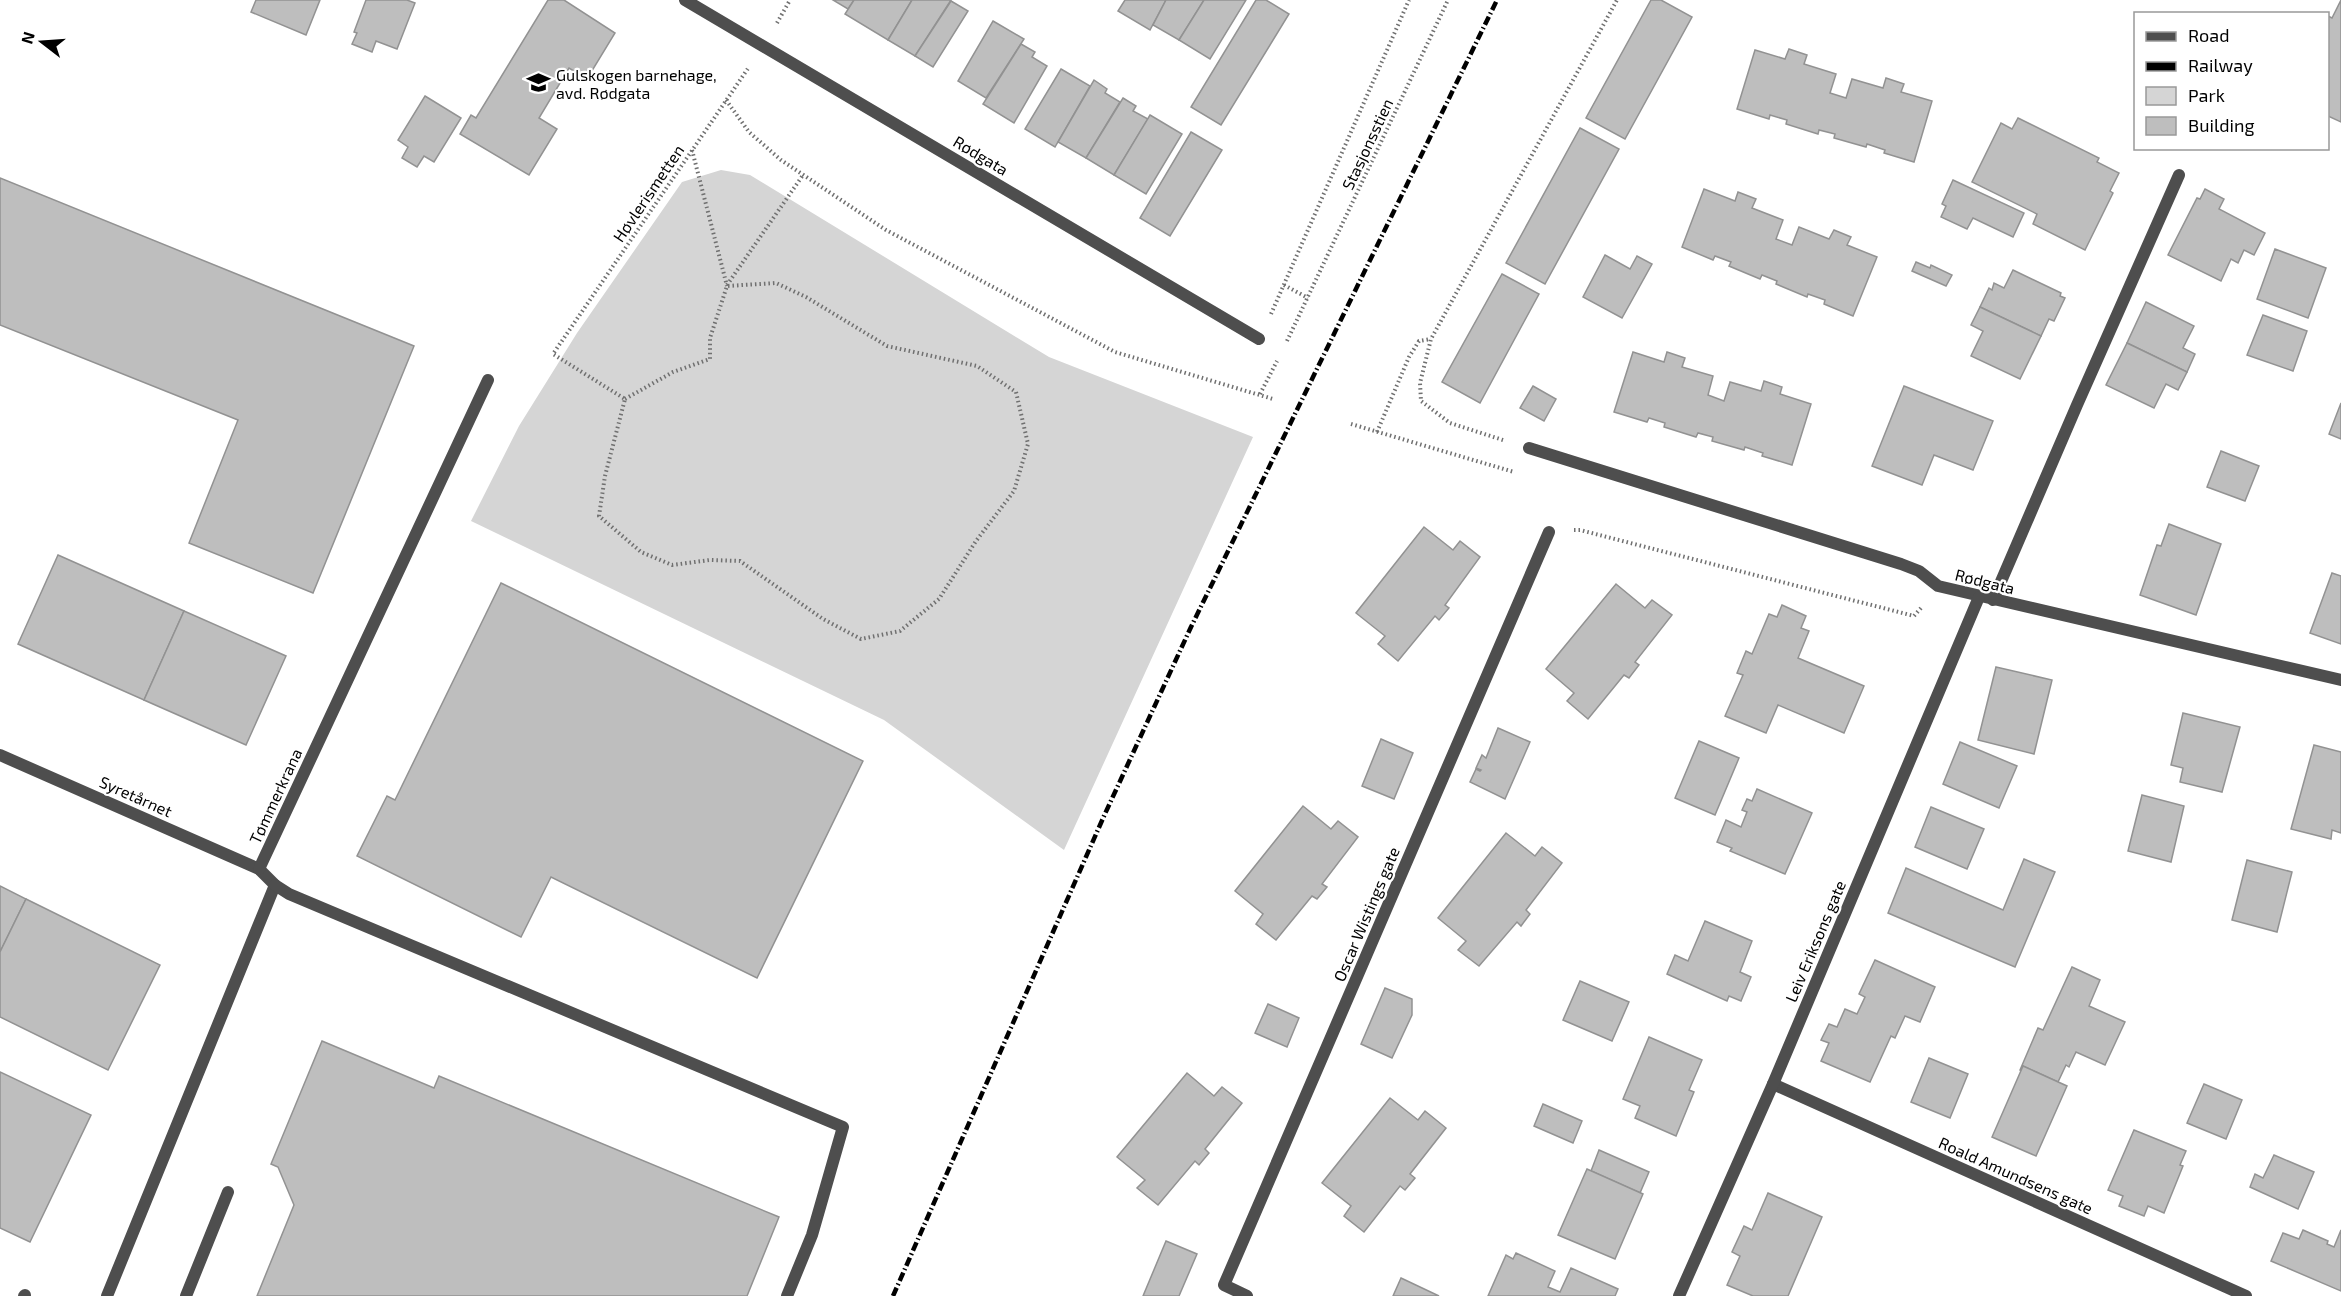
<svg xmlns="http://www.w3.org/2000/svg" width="2341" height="1296" font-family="'Exo 2',sans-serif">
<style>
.green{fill:#d5d5d5}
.building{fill:#bebebe;stroke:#929292;stroke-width:1.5}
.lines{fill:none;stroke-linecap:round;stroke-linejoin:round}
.path{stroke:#707070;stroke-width:4;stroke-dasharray:1.5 3;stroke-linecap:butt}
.lane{stroke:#4e4e4e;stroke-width:12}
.street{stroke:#4e4e4e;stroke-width:12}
.rail{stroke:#000;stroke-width:4.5;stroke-dasharray:9 3 1.5 3;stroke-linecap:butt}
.labels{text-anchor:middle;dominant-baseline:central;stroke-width:4.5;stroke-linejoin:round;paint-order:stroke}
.poi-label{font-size:16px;fill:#000;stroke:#fff;text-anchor:start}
.street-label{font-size:16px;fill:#000;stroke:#fff}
</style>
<rect width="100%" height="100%" fill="#fff"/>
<path class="green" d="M721,170L750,175L1049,357L1253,437L1064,850L884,720L471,521L519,426L577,333L682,182Z"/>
<g class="building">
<path d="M256,0H320L306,35L251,12Z"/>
<path d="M366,0H407L415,3L397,49L376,41L372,52L352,44L357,33L354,32Z"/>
<path d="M548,0H564L615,33L587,79L569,68L539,118L557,129L529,175L460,134L471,115L476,118Z"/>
<path d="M833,0H854L848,9Z"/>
<path d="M854,0H912L888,40L845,14Z"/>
<path d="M912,0H951L915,56L888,40Z"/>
<path d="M1125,0H1166L1150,30L1118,11Z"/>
<path d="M1166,0H1204L1179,40L1153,25Z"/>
<path d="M1204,0H1246L1210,59L1179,40Z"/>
<path d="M1256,0H1266L1289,14L1221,125L1191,107Z"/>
<path d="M1651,0H1661L1692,17L1625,139L1586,118Z"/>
<path d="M2341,0V122L2328,116V16L2332,18Z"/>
<path d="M951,1L968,11L933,67L915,56Z"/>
<path d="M993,21L1024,39L986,98L958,81Z"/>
<path d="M1021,44L1035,52L1032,57L1047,66L1014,123L983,104Z"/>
<path d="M1789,49L1807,55L1804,64L1836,74L1830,93L1846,98L1852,79L1883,88L1886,78L1904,84L1901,92L1932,101L1914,162L1884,153L1885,150L1867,144L1866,147L1834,138L1835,134L1819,130L1818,134L1786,124L1787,120L1770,115L1769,119L1737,109L1755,50L1785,59Z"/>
<path d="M1061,69L1090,86L1055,147L1025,129Z"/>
<path d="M1094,80L1107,89L1105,93L1120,102L1086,158L1058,142Z"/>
<path d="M425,96L461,118L434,162L424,156L417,167L402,158L408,147L398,140Z"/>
<path d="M1123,98L1136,106L1133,111L1148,119L1114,175L1086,158Z"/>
<path d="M1150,115L1182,134L1146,194L1114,175Z"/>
<path d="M2018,118L2099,158L2097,162L2119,173L2110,191L2113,193L2085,250L2033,224L2037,214L1972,182L2001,123L2012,129Z"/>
<path d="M1580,128L1619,149L1545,284L1506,263Z"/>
<path d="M1191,132L1222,150L1170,236L1140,218Z"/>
<path d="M0,178L414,346L313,593L189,543L238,420L0,325Z"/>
<path d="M1953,180L2024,213L2013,237L1973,218L1967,229L1941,217L1946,206L1942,204Z"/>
<path d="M1704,189L1735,201L1738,192L1756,199L1752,208L1783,220L1776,239L1792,245L1799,227L1829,239L1834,230L1851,237L1847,245L1877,257L1853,316L1824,304L1825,300L1808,294L1807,297L1776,284L1777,281L1762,275L1760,279L1729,266L1731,262L1715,256L1713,260L1682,247Z"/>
<path d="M2205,189L2224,199L2219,209L2265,233L2254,255L2244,250L2238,263L2231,259L2221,281L2168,255L2197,198L2200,199Z"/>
<path d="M2275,249L2326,268L2308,318L2257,299Z"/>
<path d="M1605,255L1630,269L1637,256L1652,264L1622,318L1583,297Z"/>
<path d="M1916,262L1930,268L1931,265L1952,275L1946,286L1912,271Z"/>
<path d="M2013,270L2061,293L2060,296L2065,298L2054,321L2049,319L2041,336L1980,307L1989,288L1992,290L1994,283L2004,288Z"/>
<path d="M1502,274L1539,294L1480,403L1442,382Z"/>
<path d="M2146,302L2194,326L2183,348L2195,354L2187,372L2127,343Z"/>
<path d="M1980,307L2041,336L2020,379L1971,356L1983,331L1971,325Z"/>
<path d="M2263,315L2307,331L2293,371L2247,355Z"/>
<path d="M2127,343L2187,372L2178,390L2166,384L2154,408L2106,385Z"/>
<path d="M1633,352L1664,362L1667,352L1685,358L1682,367L1713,376L1708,395L1724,401L1730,382L1761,391L1764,381L1782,387L1780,394L1811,404L1792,465L1762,456L1763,453L1745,447L1744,450L1712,441L1713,437L1698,433L1696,437L1664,427L1665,423L1649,418L1647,422L1614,412Z"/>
<path d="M1533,386L1556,399L1544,421L1520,408Z"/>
<path d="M1904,386L1993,421L1973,470L1934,455L1922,485L1872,466Z"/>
<path d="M2341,403V439L2329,434Z"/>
<path d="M2221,451L2259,466L2245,501L2207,487Z"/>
<path d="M2169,524L2221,544L2196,615L2140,595L2157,545L2161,546Z"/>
<path d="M1424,527L1453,550L1460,541L1480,557L1445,605L1449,608L1439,620L1435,616L1398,661L1378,644L1385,636L1356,613Z"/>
<path d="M58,555L184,611L144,700L18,644Z"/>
<path d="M2332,573L2341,576V644L2310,633Z"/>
<path d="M501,583L863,761L757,978L551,877L521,937L357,856L387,796L395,800Z"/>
<path d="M1616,584L1645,608L1652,600L1672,615L1635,662L1639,665L1629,678L1624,675L1588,719L1567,701L1574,693L1546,669Z"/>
<path d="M1782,605L1806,616L1801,628L1809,631L1798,658L1864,686L1844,733L1778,705L1766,733L1725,716L1743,675L1737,673L1746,651L1752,654L1769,614L1777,617Z"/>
<path d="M184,611L286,656L246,745L144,700Z"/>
<path d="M1996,667L2052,680L2034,754L1978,740Z"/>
<path d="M2183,713L2240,727L2222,792L2180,782L2183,768L2171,765Z"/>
<path d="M1498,728L1530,742L1505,799L1470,782L1476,769L1480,771L1481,770L1476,768L1482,755L1486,758Z"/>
<path d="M1381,739L1413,753L1394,799L1362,786Z"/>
<path d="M1699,741L1739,758L1715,815L1675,798Z"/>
<path d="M1960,742L2017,766L1999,808L1943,784Z"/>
<path d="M2314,745L2341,752V833L2332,830L2331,839L2291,829Z"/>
<path d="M1757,789L1812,813L1785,874L1730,851L1732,848L1717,842L1726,820L1741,827L1747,812L1742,810L1747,799L1752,801Z"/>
<path d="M2142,795L2184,806L2171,862L2128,851Z"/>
<path d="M1303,806L1331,829L1338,821L1358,837L1322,884L1327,887L1317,899L1312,896L1276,940L1256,924L1263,914L1235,891Z"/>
<path d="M1931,807L1984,829L1967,869L1915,847Z"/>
<path d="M1506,833L1535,856L1542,847L1562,863L1526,910L1530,914L1521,926L1517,922L1479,966L1458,950L1466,941L1438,918Z"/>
<path d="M2024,859L2055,872L2015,967L1888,913L1906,868L2003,910Z"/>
<path d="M2247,860L2292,872L2277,932L2232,920Z"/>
<path d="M0,886L26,899L0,952Z"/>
<path d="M26,899L160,965L108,1070L0,1017V952Z"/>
<path d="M1705,921L1752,941L1740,972L1751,977L1741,1001L1729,996L1727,1001L1667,974L1675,955L1688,961Z"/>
<path d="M1875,960L1935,987L1920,1022L1905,1016L1895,1038L1891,1036L1870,1082L1821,1061L1829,1043L1821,1040L1829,1024L1837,1027L1845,1009L1857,1014L1865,997L1859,994Z"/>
<path d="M2072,967L2100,980L2089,1006L2125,1022L2105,1065L2076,1052L2069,1067L2066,1065L2058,1082L2023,1066L2021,1071L2020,1070L2038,1028L2043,1030Z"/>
<path d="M1580,981L1629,1002L1612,1041L1563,1020Z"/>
<path d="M1385,988L1412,999V1015L1392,1058L1361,1044Z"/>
<path d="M1268,1004L1299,1018L1287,1047L1255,1033Z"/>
<path d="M1649,1037L1702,1060L1689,1090L1694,1092L1676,1136L1635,1118L1640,1106L1623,1099Z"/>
<path d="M322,1041L434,1088L439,1076L779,1217L747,1296H257L294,1205L278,1167L271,1164Z"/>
<path d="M1929,1058L1968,1074L1950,1118L1911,1102Z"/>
<path d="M2023,1066L2067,1086L2036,1156L1992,1137Z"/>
<path d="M0,1072L91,1115L30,1242L0,1228Z"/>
<path d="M1187,1073L1214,1096L1222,1087L1242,1103L1205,1149L1209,1153L1199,1165L1195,1161L1158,1205L1137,1188L1145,1180L1117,1157Z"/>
<path d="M2204,1084L2242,1100L2226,1139L2187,1123Z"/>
<path d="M1390,1098L1418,1120L1425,1111L1446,1128L1410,1174L1415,1178L1405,1190L1400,1186L1364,1232L1344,1216L1351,1206L1322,1183Z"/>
<path d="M1543,1104L1582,1121L1573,1143L1534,1126Z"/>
<path d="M2134,1130L2186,1151L2180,1165L2183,1166L2164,1213L2148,1206L2144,1216L2119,1206L2123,1196L2108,1190Z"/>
<path d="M1599,1150L1649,1172L1640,1193L1591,1171Z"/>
<path d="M2274,1155L2314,1172L2298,1209L2250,1187L2255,1174L2263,1178Z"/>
<path d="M1587,1169L1643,1194L1615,1259L1558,1235Z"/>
<path d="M1768,1193L1822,1217L1788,1296H1753L1727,1285L1740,1256L1732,1252L1744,1226L1752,1230Z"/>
<path d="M2303,1230L2328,1241L2327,1244L2334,1247L2341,1230V1291L2271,1261L2283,1233L2299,1239Z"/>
<path d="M1166,1241L1197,1254L1179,1296H1143Z"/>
<path d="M1516,1253L1555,1271L1548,1287L1560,1292L1571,1268L1618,1289L1615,1296H1488L1506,1255L1513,1259Z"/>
<path d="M1401,1278L1439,1296H1393Z"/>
</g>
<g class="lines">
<g class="path">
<path d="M777,23L790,0"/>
<path d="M726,100L749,132L781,160L886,230L1115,352L1273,399"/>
<path d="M692,150L727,286"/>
<path d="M727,285L803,175"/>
<path d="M1284,285L1308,298"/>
<path d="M1271,314L1409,0"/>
<path d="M1287,341L1448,0"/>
<path d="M1260,394L1277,361"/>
<path d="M625,399L673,372L710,359V338L727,286L776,283L806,297L887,346L977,366L1016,392L1028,444L1014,491L976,541L939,599L900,631L861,639L823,619L740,561L710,560L672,565L641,552L599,516L605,476L625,399L553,354L749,67"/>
<path d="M1351,424L1514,472"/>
<path d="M1377,432L1409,357L1419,341L1431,339"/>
<path d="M1503,440L1450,423L1421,401L1420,383L1431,339L1617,0"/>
<path d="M1574,530H1580L1914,616L1921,608"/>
</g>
<g class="lane">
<path d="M1993,600L2077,405L2179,175"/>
<path d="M0,755L259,869L275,885L107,1296"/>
<path d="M259,869L488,380"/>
<path d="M275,885L289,894L843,1127L812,1235L787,1296"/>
<path d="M24,1296L25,1295"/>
<path d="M186,1296L228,1192"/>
</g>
<g class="street">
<path d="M685,0L1259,339"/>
<path d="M1529,448L1901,564L1919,571L1938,586L2341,680"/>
<path d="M1773,1084L2246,1296"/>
<path d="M1247,1296L1224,1285L1549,532"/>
<path d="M1679,1296L1773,1084L1979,597"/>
</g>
<path class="rail" d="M893,1296L1104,816L1191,627L1497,0"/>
</g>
<defs>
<symbol id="school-bare" viewBox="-9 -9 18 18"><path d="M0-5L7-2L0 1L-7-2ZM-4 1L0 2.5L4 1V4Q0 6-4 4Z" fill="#000" stroke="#fff" stroke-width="2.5" paint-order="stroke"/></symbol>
</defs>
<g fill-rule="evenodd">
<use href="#school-bare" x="522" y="66" width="33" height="33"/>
</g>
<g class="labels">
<g class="poi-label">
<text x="556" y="74">Gulskogen barnehage,<tspan x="556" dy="18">avd. Rødgata</tspan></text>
</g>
<g class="street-label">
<text transform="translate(1367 144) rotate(-65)">Stasjonsstien</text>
<text transform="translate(981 155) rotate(31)">Rødgata</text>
<text transform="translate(648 193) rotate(-56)">Høvlerismetten</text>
<text transform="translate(1985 581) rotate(14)">Rødgata</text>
<text transform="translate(136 796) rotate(24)">Syretårnet</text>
<text transform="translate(275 796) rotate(-65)">Tømmerkrana</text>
<text transform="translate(1366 914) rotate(-67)">Oscar Wistings gate</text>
<text transform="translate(1815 941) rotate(-67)">Leiv Eriksons gate</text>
<text transform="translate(2016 1175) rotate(24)">Roald Amundsens gate</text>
</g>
</g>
<rect x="2134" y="12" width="195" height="138" fill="#ffffff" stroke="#999999" stroke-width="1.5"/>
<rect x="2146" y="32" width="30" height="9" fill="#4e4e4e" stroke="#999999" stroke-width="1.5"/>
<text x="2188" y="42" font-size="18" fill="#000000">Road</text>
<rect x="2146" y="62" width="30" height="9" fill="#000000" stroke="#999999" stroke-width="1.5"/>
<text x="2188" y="72" font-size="18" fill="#000000">Railway</text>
<rect x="2146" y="87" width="30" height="18" fill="#d5d5d5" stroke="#999999" stroke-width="1.5"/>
<text x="2188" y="102" font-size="18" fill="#000000">Park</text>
<rect x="2146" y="117" width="30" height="18" fill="#bebebe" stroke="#999999" stroke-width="1.5"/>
<text x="2188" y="132" font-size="18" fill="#000000">Building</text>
<g transform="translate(42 42) rotate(287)" stroke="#ffffff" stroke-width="4.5" paint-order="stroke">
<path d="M0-4.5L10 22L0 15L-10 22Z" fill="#000000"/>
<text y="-9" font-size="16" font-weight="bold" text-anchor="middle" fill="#000000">N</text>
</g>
</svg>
